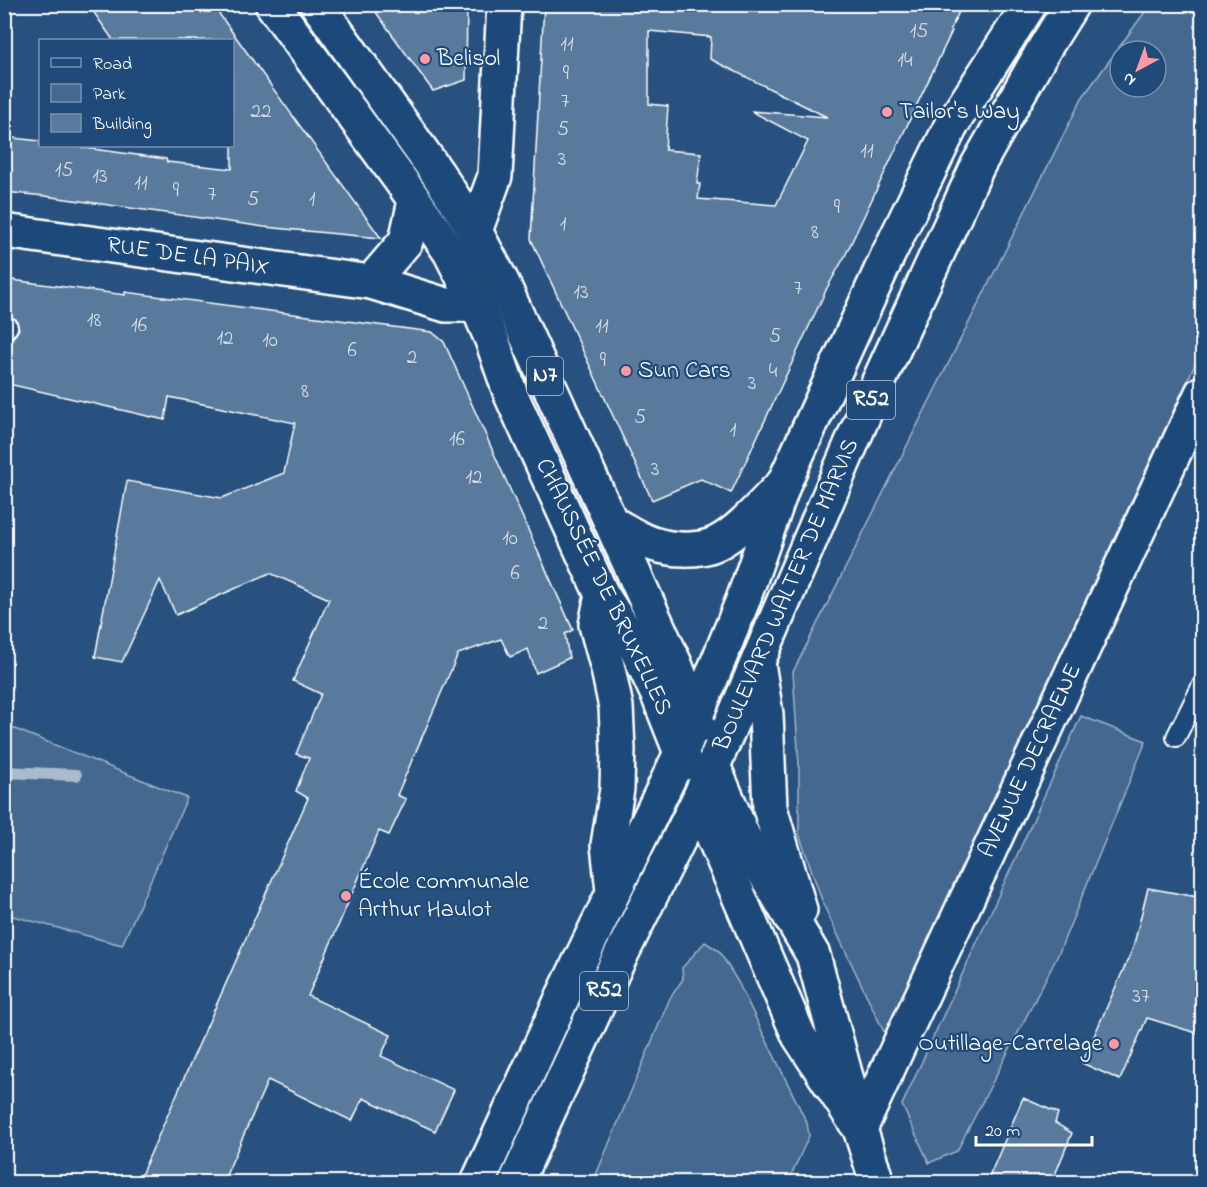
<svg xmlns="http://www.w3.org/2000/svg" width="1207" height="1187" font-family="'Indie Flower',sans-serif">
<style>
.green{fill:#446890;stroke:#a2b4c8;stroke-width:1.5;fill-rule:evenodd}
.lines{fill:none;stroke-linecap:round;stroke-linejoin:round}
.stream{stroke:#aabbcd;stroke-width:12}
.building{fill:#5a7a9d;stroke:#fff;stroke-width:1.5;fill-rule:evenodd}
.lane-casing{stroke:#fff;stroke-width:22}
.street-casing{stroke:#fff;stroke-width:38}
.secondary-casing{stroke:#fff;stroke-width:38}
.primary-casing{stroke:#fff;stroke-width:38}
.lane{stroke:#1f4a7a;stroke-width:18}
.street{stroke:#1f4a7a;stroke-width:33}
.secondary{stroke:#1f4a7a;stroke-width:33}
.primary{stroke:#1f4a7a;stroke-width:33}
.poi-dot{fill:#ff9aa2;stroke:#1f4a7a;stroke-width:2}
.labels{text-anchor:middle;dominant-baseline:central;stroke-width:4.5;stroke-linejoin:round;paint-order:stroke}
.number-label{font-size:21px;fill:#d6dee6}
.shield{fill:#1f4a7a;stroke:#bcc9d7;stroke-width:1.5}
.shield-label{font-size:22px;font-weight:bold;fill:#fff}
.poi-label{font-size:24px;fill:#fff;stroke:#1f4a7a;text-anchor:start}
.street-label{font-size:24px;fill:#fff;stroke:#1f4a7a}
</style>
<rect width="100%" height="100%" fill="#28517f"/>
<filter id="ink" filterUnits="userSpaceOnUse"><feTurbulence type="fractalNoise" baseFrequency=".0167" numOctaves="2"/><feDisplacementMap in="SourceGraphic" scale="12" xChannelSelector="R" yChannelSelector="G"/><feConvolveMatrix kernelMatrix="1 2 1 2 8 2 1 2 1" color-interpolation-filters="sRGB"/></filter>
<g filter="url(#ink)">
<g class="green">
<path d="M1150,5H1202V349L885,1034L824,906L799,834V765L793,672L1082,98ZM1120,51H1156V87H1120Z"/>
<path d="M1081,716L1146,741L1057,957L957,1151L929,1163L902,1105Z"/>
<path d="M5,725L187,798L122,945L5,914Z"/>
<path d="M705,942L719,951L738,982L807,1123L809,1136L788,1182H593L670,998L683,979L682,968Z"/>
</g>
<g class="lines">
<path class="stream" d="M4,772L76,775"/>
</g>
<g class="building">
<path d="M88,4H212L381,238L264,227L45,196L4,192V137L40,141V146H71L166,159L167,162L232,169V40H113Z"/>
<path d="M370,4H467L466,80L433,91Z"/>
<path d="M544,4H963L950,30L952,31L845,256L827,288L731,493L701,479L652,500L531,239ZM649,31L711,37L710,59L827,117L751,111L808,141L776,205L698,199L700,184H697L701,153L665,150L668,106L649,104Z"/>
<path d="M4,279L125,295V292L432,332L444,342L573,630L565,634L569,658L536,673L528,649L510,657L501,639L458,654L397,795L406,799L389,835L379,831L308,996L391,1035L381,1056L454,1090L435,1131L363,1098L352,1121L268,1080L223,1182H138L308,798L296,791L309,758L296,754L321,694L293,681L329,599L270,573L176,615L160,580L122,662L95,657L127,481L222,498L284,473L295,423L169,397L165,420L4,383V338H12L16,334L19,329L16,319L4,315Z"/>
<path d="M1148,888L1203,898V1035L1147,1018L1120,1080L1082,1063L1133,948Z"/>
<path d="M1023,1098L1058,1113L1055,1123L1072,1133L1052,1182H987Z"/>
</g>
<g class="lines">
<defs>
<g id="lane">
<path d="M4,326L8,327"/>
<path d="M1176,737L1202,685"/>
</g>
<g id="street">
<path d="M4,231L371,282L446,305H477"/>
<path d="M475,231L495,176L504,4"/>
<path d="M371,282L406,241L415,201"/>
<path d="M698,801L799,1036L855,1122"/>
</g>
<g id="secondary">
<path d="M758,663L766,714L770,808L800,910"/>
<path d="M714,768L743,836L813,955L860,1129L877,1182"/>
<path d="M860,1129L1202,393"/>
</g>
<g id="primary">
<path d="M272,4L404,185L450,252L477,305L492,340L511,395L602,595L636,648L658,695L685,763"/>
<path d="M317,4L438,174L475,231L503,284L675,664L699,726"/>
<path d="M612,523C625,530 639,540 653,544C671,550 699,552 717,543C739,532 761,506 779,488"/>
<path d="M602,595L596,625L608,669L616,707L618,750L617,789L608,845L613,891"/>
<path d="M478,1182L565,992L681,753L743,600L784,483L888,255L952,124L1030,4"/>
<path d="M516,1182L615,967L698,801L868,405L978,165L1044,49L1072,4"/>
</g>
</defs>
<use href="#lane" class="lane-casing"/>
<use href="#street" class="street-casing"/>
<use href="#secondary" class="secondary-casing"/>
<use href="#primary" class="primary-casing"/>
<use href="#lane" class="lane"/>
<use href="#street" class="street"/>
<use href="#secondary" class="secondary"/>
<use href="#primary" class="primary"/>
</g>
</g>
<g class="poi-dot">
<circle cx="425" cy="59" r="6"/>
<circle cx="887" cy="112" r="6"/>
<circle cx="626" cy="371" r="6"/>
<circle cx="346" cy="896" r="6"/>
<circle cx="1114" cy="1044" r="6"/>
</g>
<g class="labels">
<g class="number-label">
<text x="919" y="32">15</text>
<text x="567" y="45">11</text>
<text x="905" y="61">14</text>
<text x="566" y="74">9</text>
<text x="565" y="102">7</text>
<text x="261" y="112">22</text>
<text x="563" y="130">5</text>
<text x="867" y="152">11</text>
<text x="562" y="160">3</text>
<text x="64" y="171">15</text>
<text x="100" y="177">13</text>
<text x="141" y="184">11</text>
<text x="176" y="191">9</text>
<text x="212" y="195">7</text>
<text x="253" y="200">5</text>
<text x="312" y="200">1</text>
<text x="837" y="208">9</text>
<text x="563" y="225">1</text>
<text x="815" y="233">8</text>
<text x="798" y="289">7</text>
<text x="581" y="293">13</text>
<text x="94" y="321">18</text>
<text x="139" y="326">16</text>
<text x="602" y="327">11</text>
<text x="775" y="337">5</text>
<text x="225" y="339">12</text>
<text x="270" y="341">10</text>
<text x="352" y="351">6</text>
<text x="412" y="358">2</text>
<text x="603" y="361">9</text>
<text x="773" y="372">4</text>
<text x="752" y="384">3</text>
<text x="305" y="392">8</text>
<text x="640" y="418">5</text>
<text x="733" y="431">1</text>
<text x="457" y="440">16</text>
<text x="655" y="470">3</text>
<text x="474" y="478">12</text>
<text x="510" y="539">10</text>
<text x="515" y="574">6</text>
<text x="543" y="624">2</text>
<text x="1141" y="997">37</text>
</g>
<g class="shield">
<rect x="527" y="357" width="36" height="38" rx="4.5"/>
<rect x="847" y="381" width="48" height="38" rx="4.5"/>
<rect x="580" y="972" width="48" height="38" rx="4.5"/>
</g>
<g class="shield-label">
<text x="545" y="376">N7</text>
<text x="871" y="400">R52</text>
<text x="604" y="991">R52</text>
</g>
<g class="poi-label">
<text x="437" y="59">Belisol</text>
<text x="899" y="112">Tailor's Way</text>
<text x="638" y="371">Sun Cars</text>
<text x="358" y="882">École communale<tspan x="358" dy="28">Arthur Haulot</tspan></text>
<text x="1102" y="1044" text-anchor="end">Outillage-Carrelage</text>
</g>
<g class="street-label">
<text transform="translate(188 257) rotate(8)">RUE DE LA PAIX</text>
<text transform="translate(603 587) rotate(64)">CHAUSSÉE DE BRUXELLES</text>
<text transform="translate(787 595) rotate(-67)">BOULEVARD WALTER DE MARVIS</text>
<text transform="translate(1031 761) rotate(-65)">AVENUE DECRAENE</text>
</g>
</g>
<rect width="1207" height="1187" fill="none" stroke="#1f4a7a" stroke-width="24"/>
<rect x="12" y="12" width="1183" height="1163" fill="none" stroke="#fff" stroke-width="2" filter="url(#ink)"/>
<rect x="39" y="39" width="195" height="108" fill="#1f4a7a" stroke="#7992af" stroke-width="1.5"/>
<rect x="51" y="58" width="30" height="9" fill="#1f4a7a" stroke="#7992af" stroke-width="1.5"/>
<text x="93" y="69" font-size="18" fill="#ffffff">Road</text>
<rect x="51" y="84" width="30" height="18" fill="#446890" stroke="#7992af" stroke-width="1.5"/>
<text x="93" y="99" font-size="18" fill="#ffffff">Park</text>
<rect x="51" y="114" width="30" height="18" fill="#5a7a9d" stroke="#7992af" stroke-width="1.5"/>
<text x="93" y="129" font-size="18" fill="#ffffff">Building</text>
<g transform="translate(1138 69) rotate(221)"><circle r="28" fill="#1f4a7a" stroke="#7992af" stroke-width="1.5"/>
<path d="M0-4.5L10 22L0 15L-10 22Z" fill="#ff9aa2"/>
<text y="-9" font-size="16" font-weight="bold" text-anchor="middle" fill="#ffffff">N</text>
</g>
<path d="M976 1136v9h116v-9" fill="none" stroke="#ffffff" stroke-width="3"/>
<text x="985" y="1136" font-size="18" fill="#ffffff" stroke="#1f4a7a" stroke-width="4.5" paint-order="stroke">20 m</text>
</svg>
